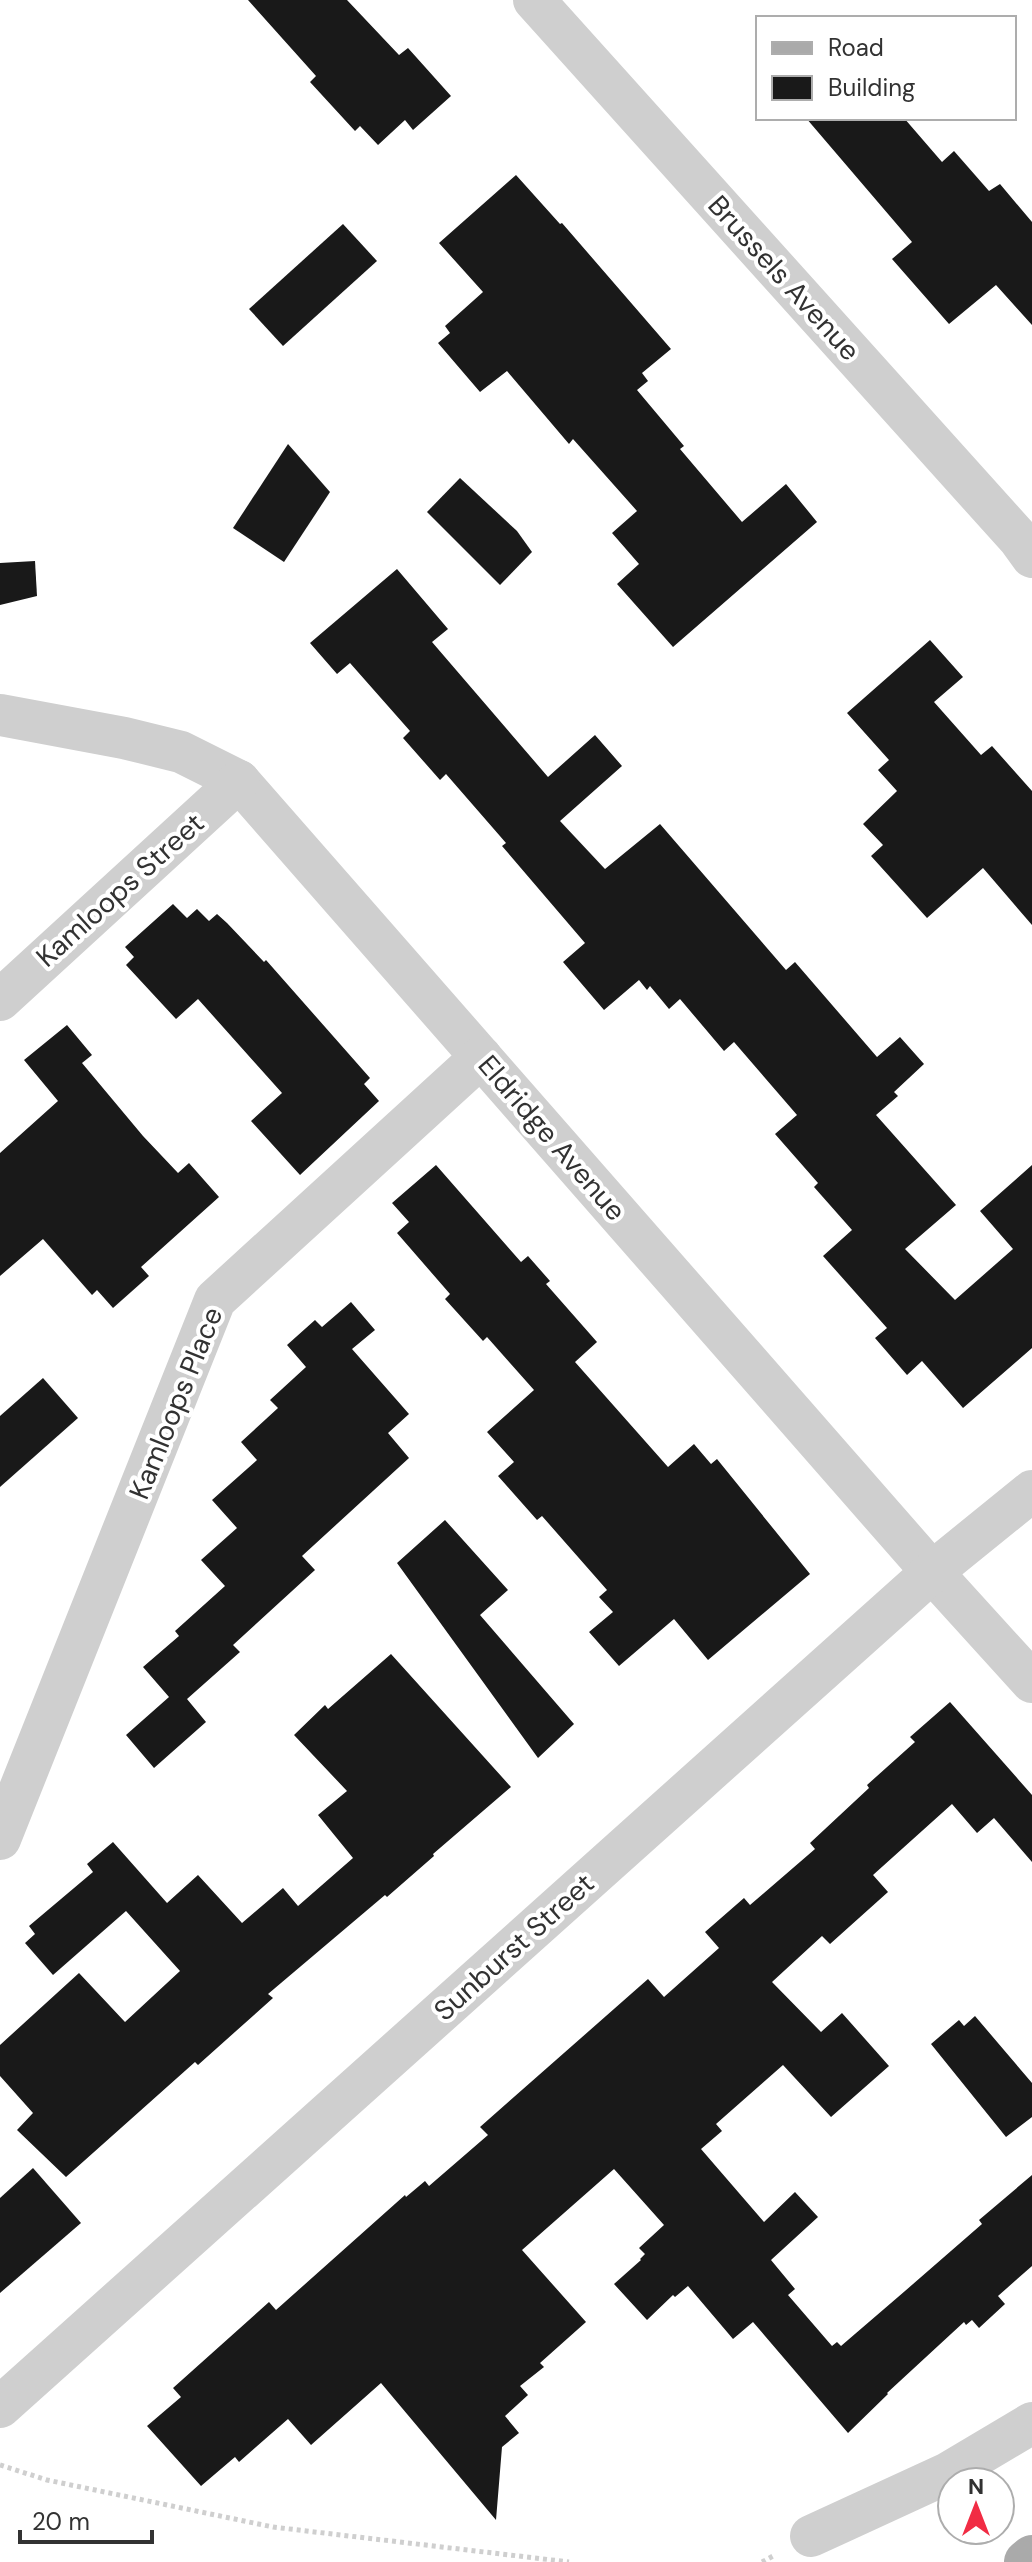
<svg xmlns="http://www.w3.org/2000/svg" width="1032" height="2562" font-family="'DM Sans',sans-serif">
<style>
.building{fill:#191919}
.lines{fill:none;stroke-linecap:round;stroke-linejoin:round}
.path{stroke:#cfcfcf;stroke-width:5;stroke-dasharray:4 4;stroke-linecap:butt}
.minor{stroke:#cfcfcf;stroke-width:42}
.primary{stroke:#aaa;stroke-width:44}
.labels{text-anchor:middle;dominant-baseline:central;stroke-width:8;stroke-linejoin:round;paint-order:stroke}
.street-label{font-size:28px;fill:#323232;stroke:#fff}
</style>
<rect width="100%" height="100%" fill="#fff"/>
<g class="building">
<path d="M248,0H347L399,55L408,48L451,96L413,130L405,120L378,145L360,126L355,131L310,82L316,76Z"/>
<path d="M806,118H904L942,162L954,151L989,191L1000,184L1032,222V325L996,285L949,324L892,259L912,242Z"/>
<path d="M516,175L560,224L562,223L671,349L642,373L648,381L637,390L684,446L680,449L742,522L786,484L817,522L673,647L617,584L639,564L612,533L637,511L573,439L569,444L507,371L480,392L438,343L450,333L445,326L483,292L439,243Z"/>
<path d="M343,224L377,261L283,346L249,309Z"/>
<path d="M288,444L330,492L284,562L233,528Z"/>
<path d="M460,478L517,531L532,552L500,585L427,512Z"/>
<path d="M35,561L37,596L0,605V563Z"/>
<path d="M397,569L448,629L432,642L548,777L595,735L622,766L560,821L605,869L660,824L786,970L795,962L877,1057L900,1037L924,1064L894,1092L898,1096L876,1115L956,1205L905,1249L955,1300L1013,1249L980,1211L1032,1165V1348L963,1408L922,1361L907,1375L875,1338L887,1328L823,1256L852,1230L814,1187L818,1183L775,1134L797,1115L734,1042L724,1051L680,999L669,1009L650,986L647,990L639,980L604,1010L563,962L585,943L502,846L506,843L446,774L440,780L403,738L410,731L350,663L337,674L310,643Z"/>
<path d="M930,640L963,677L934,702L981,755L992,746L1032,791V925L983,868L927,918L871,856L883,845L863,824L897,791L878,770L889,760L847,713Z"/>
<path d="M173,904L187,918L197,909L209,921L217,914L227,923L264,962L266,960L370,1078L364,1084L379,1101L300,1175L251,1121L282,1093L198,999L176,1019L126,965L134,957L125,947Z"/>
<path d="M67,1025L92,1055L82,1063L143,1136L178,1173L189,1163L219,1197L141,1267L149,1276L113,1308L97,1290L92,1295L43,1239L0,1276V1153L58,1101L24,1060Z"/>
<path d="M436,1165L521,1262L528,1256L550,1281L546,1284L597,1342L575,1362L668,1467L694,1444L711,1464L717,1459L810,1574L708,1660L674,1619L619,1666L589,1632L613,1612L599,1597L607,1590L542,1516L537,1520L498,1476L514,1462L487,1432L534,1390L487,1337L483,1341L445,1299L450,1294L397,1233L409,1222L392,1203Z"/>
<path d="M351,1302L375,1330L352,1349L409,1414L388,1433L409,1458L302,1556L315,1570L233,1645L240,1652L187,1699L206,1722L154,1768L126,1735L169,1697L143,1667L179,1636L175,1631L225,1586L201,1560L237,1528L212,1500L257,1460L241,1442L278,1408L270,1400L306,1367L287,1345L315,1320L322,1327Z"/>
<path d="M43,1378L78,1418L0,1487V1416Z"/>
<path d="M445,1520L508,1590L480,1615L574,1724L538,1758L397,1563Z"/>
<path d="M391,1654L511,1787L433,1854L434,1856L387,1897L385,1895L268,1994L273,1998L198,2065L195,2062L66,2177L17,2130L33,2113L0,2076V2045L79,1973L125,2022L180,1971L126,1911L53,1975L25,1943L35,1934L29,1926L93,1872L87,1864L113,1842L167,1903L198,1875L242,1923L283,1888L298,1906L353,1858L318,1815L347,1791L294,1735L325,1705L328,1709Z"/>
<path d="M950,1702L1032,1795V1862L994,1818L977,1833L952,1804L873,1875L888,1892L830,1944L822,1936L772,1982L821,2032L842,2013L889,2066L831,2117L783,2065L716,2124L722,2131L701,2149L764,2222L795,2192L818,2217L771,2260L795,2289L788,2295L832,2346L837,2342L841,2346L905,2291L982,2224L979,2220L1032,2175V2266L998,2296L1005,2304L979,2328L972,2320L966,2325L964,2322L887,2393L888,2394L848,2433L753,2322L733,2339L688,2286L675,2297L673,2295L647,2320L614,2284L641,2260L640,2259L645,2254L639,2248L664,2225L614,2169L522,2250L586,2322L540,2363L544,2367L520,2386L528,2395L505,2416L519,2433L502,2447L496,2520L381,2383L311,2445L288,2419L239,2462L235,2457L201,2486L147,2426L181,2397L173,2388L269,2302L276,2310L405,2195L406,2197L425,2181L429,2186L488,2135L480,2127L648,1979L664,1997L719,1948L705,1932L744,1898L750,1905L815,1849L810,1843L869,1788L867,1785L915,1742L910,1737Z"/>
<path d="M975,2016L1032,2083V2117L1006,2137L931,2044L959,2020L964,2026Z"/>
<path d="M33,2168L81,2223L0,2293V2198Z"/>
</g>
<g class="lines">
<g class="path">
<path d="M0,2465L47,2480L273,2527L569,2562"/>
<path d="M762,2562L775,2555"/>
</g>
<g class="minor">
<path d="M534,0L1019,539L1032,557"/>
<path d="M0,715L124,738L181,752L239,781L932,1572L1032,1682"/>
<path d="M0,1000L239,781"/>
<path d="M0,1839L215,1300L481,1057"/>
<path d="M0,2407L932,1572L1032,1491"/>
<path d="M811,2536L948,2473L1032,2423"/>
</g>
<path class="primary" d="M1026,2562L1032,2557"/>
</g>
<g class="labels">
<g class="street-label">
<text transform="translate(784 278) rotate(48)">Brussels Avenue</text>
<text transform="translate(120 890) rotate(-42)">Kamloops Street</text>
<text transform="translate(552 1138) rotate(49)">Eldridge Avenue</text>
<text transform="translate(176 1403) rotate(-68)">Kamloops Place</text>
<text transform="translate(514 1947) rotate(-42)">Sunburst Street</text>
</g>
</g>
<rect x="756" y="16" width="260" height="104" fill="#ffffff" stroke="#adadad" stroke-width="2"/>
<rect x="772" y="42" width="40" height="12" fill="#aaaaaa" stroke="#adadad" stroke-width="2"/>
<text x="828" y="56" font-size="24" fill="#323232">Road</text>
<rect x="772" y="76" width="40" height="24" fill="#191919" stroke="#adadad" stroke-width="2"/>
<text x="828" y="96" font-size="24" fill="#323232">Building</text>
<g transform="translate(976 2506)"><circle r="38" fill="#ffffff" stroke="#adadad" stroke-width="2"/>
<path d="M0-6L14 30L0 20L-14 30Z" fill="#f12c44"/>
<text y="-12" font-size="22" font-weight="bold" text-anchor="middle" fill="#323232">N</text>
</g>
<path d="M20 2530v12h132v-12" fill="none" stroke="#323232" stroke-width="4"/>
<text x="32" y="2530" font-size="24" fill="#323232" stroke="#ffffff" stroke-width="6" paint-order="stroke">20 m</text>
</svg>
